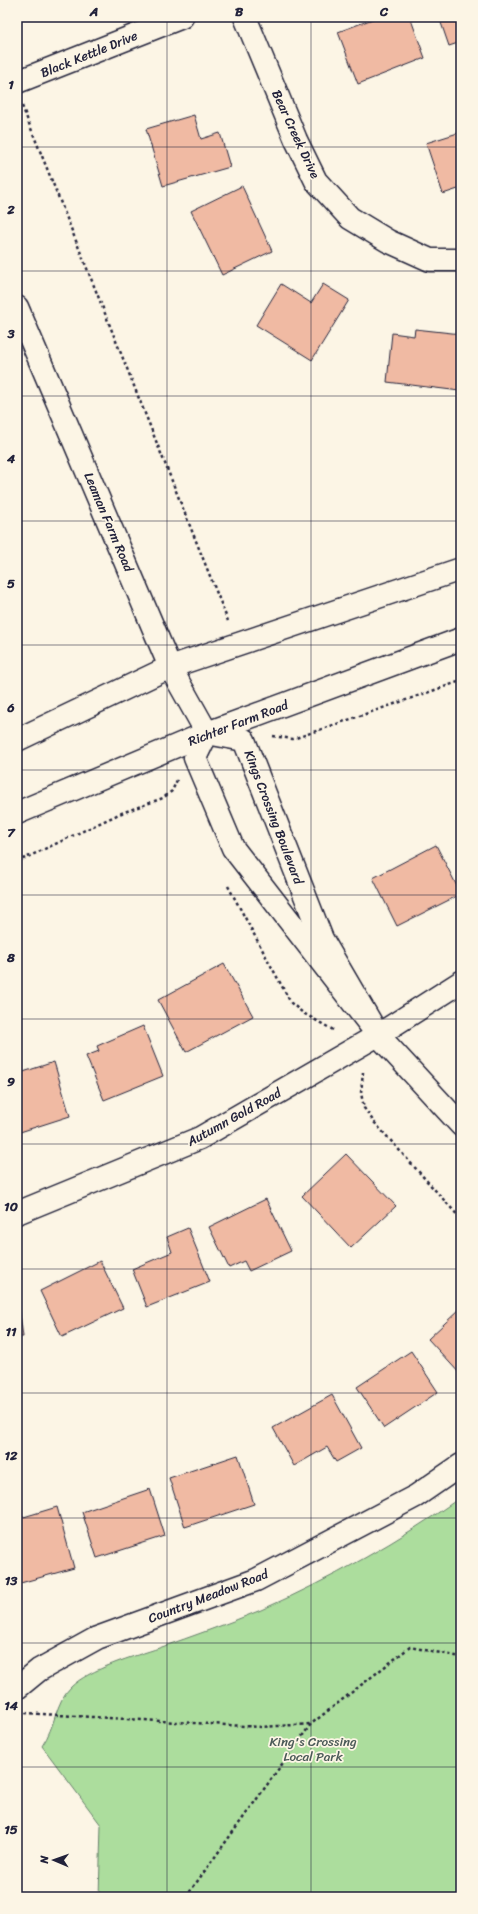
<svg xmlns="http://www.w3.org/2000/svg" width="478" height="1914" font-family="Sriracha,sans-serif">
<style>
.green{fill:#acdd9d;stroke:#67806c}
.building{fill:#f0baa3;stroke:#22223b}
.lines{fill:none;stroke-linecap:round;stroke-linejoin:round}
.street-casing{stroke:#22223b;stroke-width:25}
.secondary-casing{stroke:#22223b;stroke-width:25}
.path{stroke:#22223b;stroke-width:2.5;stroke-dasharray:3 3;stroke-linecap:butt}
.street{stroke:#fcf5e5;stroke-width:22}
.secondary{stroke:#fcf5e5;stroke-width:22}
.grid{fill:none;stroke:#22223b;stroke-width:1;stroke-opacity:0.55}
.labels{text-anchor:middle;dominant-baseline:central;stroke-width:3.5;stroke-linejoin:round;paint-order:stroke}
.street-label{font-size:13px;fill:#22223b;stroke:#fcf5e5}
.park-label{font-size:13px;fill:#4b5a58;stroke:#fcf5e5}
.neatline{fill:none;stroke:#22223b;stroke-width:1.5}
.grid-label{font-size:13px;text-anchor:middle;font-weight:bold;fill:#22223b}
</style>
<rect width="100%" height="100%" fill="#fcf5e5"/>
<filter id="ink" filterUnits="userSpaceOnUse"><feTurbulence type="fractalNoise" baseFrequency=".025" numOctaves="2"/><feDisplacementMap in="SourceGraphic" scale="8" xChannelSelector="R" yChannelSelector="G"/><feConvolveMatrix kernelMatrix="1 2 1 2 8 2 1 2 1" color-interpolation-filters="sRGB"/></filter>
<g filter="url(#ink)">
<path class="green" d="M461,1497V1897H99L101,1825L42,1746C56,1726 55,1702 71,1687C89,1669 135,1656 159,1648C193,1636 227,1624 261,1610C331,1579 399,1541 461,1497Z"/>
<g class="building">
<path d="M378,17H410L425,58L358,84L338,32Z"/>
<path d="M439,17H461V42L449,46Z"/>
<path d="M194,115L201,139L220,133L230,167L163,186L146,129Z"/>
<path d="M461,132V188L443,194L426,143Z"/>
<path d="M242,186L272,251L222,275L191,211Z"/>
<path d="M281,284L311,303L323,284L349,300L312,360L256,325Z"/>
<path d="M415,329L461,334L460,391L387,382L392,333L414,336Z"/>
<path d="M436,845L461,894L397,926L373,878Z"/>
<path d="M224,964L253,1016L186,1052L158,1000Z"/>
<path d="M143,1026L163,1076L104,1100L86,1056L99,1051L97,1046Z"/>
<path d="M54,1062L70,1116L17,1133V1074Z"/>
<path d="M346,1154L396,1206L351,1248L302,1196Z"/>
<path d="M266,1199L291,1251L249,1271L244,1261L229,1268L209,1227Z"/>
<path d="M188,1228L210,1282L147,1307L132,1269L172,1252L167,1237Z"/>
<path d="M100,1261L123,1308L62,1337L40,1291Z"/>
<path d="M17,1291L23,1337H17Z"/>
<path d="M461,1308V1375L428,1339Z"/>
<path d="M411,1351L438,1392L384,1428L357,1387Z"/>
<path d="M332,1395L361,1448L336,1462L327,1447L294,1466L273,1428Z"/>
<path d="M238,1455L254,1504L185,1527L169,1478Z"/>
<path d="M150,1489L165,1536L97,1558L82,1512Z"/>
<path d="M57,1507L74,1568L17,1584V1519Z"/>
</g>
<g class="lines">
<defs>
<g id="street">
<path d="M245,17L296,140L316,181L350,218L388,241L430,260H461"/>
<path d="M17,82L182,17"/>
<path d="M378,1035L322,939L244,740L207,733L195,758L233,848L378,1035L461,1125"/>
<path d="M17,1213L200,1138L378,1035L461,982"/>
<path d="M17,1688L39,1670L97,1638L256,1580L416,1496L461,1465"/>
</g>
<g id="secondary">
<path d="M17,307L170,667L207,733"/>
<path d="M17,740L170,667L461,569"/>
<path d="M17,813L207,733L461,639"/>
</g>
</defs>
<use href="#street" class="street-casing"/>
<use href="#secondary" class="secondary-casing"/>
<g class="path">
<path d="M22,106L228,621"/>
<path d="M273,736L293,739L461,681"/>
<path d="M17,862L119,814L163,798L172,791L177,780"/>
<path d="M228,886L291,1003L303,1013L335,1031"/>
<path d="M363,1072L361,1093L364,1108L374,1122L461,1219"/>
<path d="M25,1713L261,1727L311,1724"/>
<path d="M186,1897L311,1724L410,1647L461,1657"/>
</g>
<use href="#street" class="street"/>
<use href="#secondary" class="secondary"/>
</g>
</g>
<path class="grid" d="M167,17V1897M311,17V1897M17,147H461M17,271H461M17,396H461M17,521H461M17,645H461M17,770H461M17,895H461M17,1019H461M17,1144H461M17,1269H461M17,1393H461M17,1518H461M17,1643H461M17,1767H461"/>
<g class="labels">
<g class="street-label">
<text transform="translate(89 54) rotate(-22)">Black Kettle Drive</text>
<text transform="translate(296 134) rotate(65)">Bear Creek Drive</text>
<text transform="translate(109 522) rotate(67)">Leaman Farm Road</text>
<text transform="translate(238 723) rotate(-21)">Richter Farm Road</text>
<text transform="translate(274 817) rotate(69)">Kings Crossing Boulevard</text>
<text transform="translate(234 1117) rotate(-29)">Autumn Gold Road</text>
<text transform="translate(208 1596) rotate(-21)">Country Meadow Road</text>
</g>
<g class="park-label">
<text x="313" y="1741">King's Crossing<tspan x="313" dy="15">Local Park</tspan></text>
</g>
</g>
<rect width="478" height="1914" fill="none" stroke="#fcf5e5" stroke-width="44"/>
<g transform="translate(54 1860) rotate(272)" stroke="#fcf5e5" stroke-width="3" paint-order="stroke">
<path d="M0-3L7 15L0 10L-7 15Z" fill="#22223b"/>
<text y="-6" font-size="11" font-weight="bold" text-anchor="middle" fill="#22223b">N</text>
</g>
<rect x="22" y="22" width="434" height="1870" class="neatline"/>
<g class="grid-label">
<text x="94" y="16">A</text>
<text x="239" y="16">B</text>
<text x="384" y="16">C</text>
<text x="11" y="89">1</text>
<text x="11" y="214">2</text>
<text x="11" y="338">3</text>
<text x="11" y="463">4</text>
<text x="11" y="588">5</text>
<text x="11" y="712">6</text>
<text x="11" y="837">7</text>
<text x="11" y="962">8</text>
<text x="11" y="1086">9</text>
<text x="11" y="1211">10</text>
<text x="11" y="1336">11</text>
<text x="11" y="1460">12</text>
<text x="11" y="1585">13</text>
<text x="11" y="1710">14</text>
<text x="11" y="1834">15</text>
</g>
</svg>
